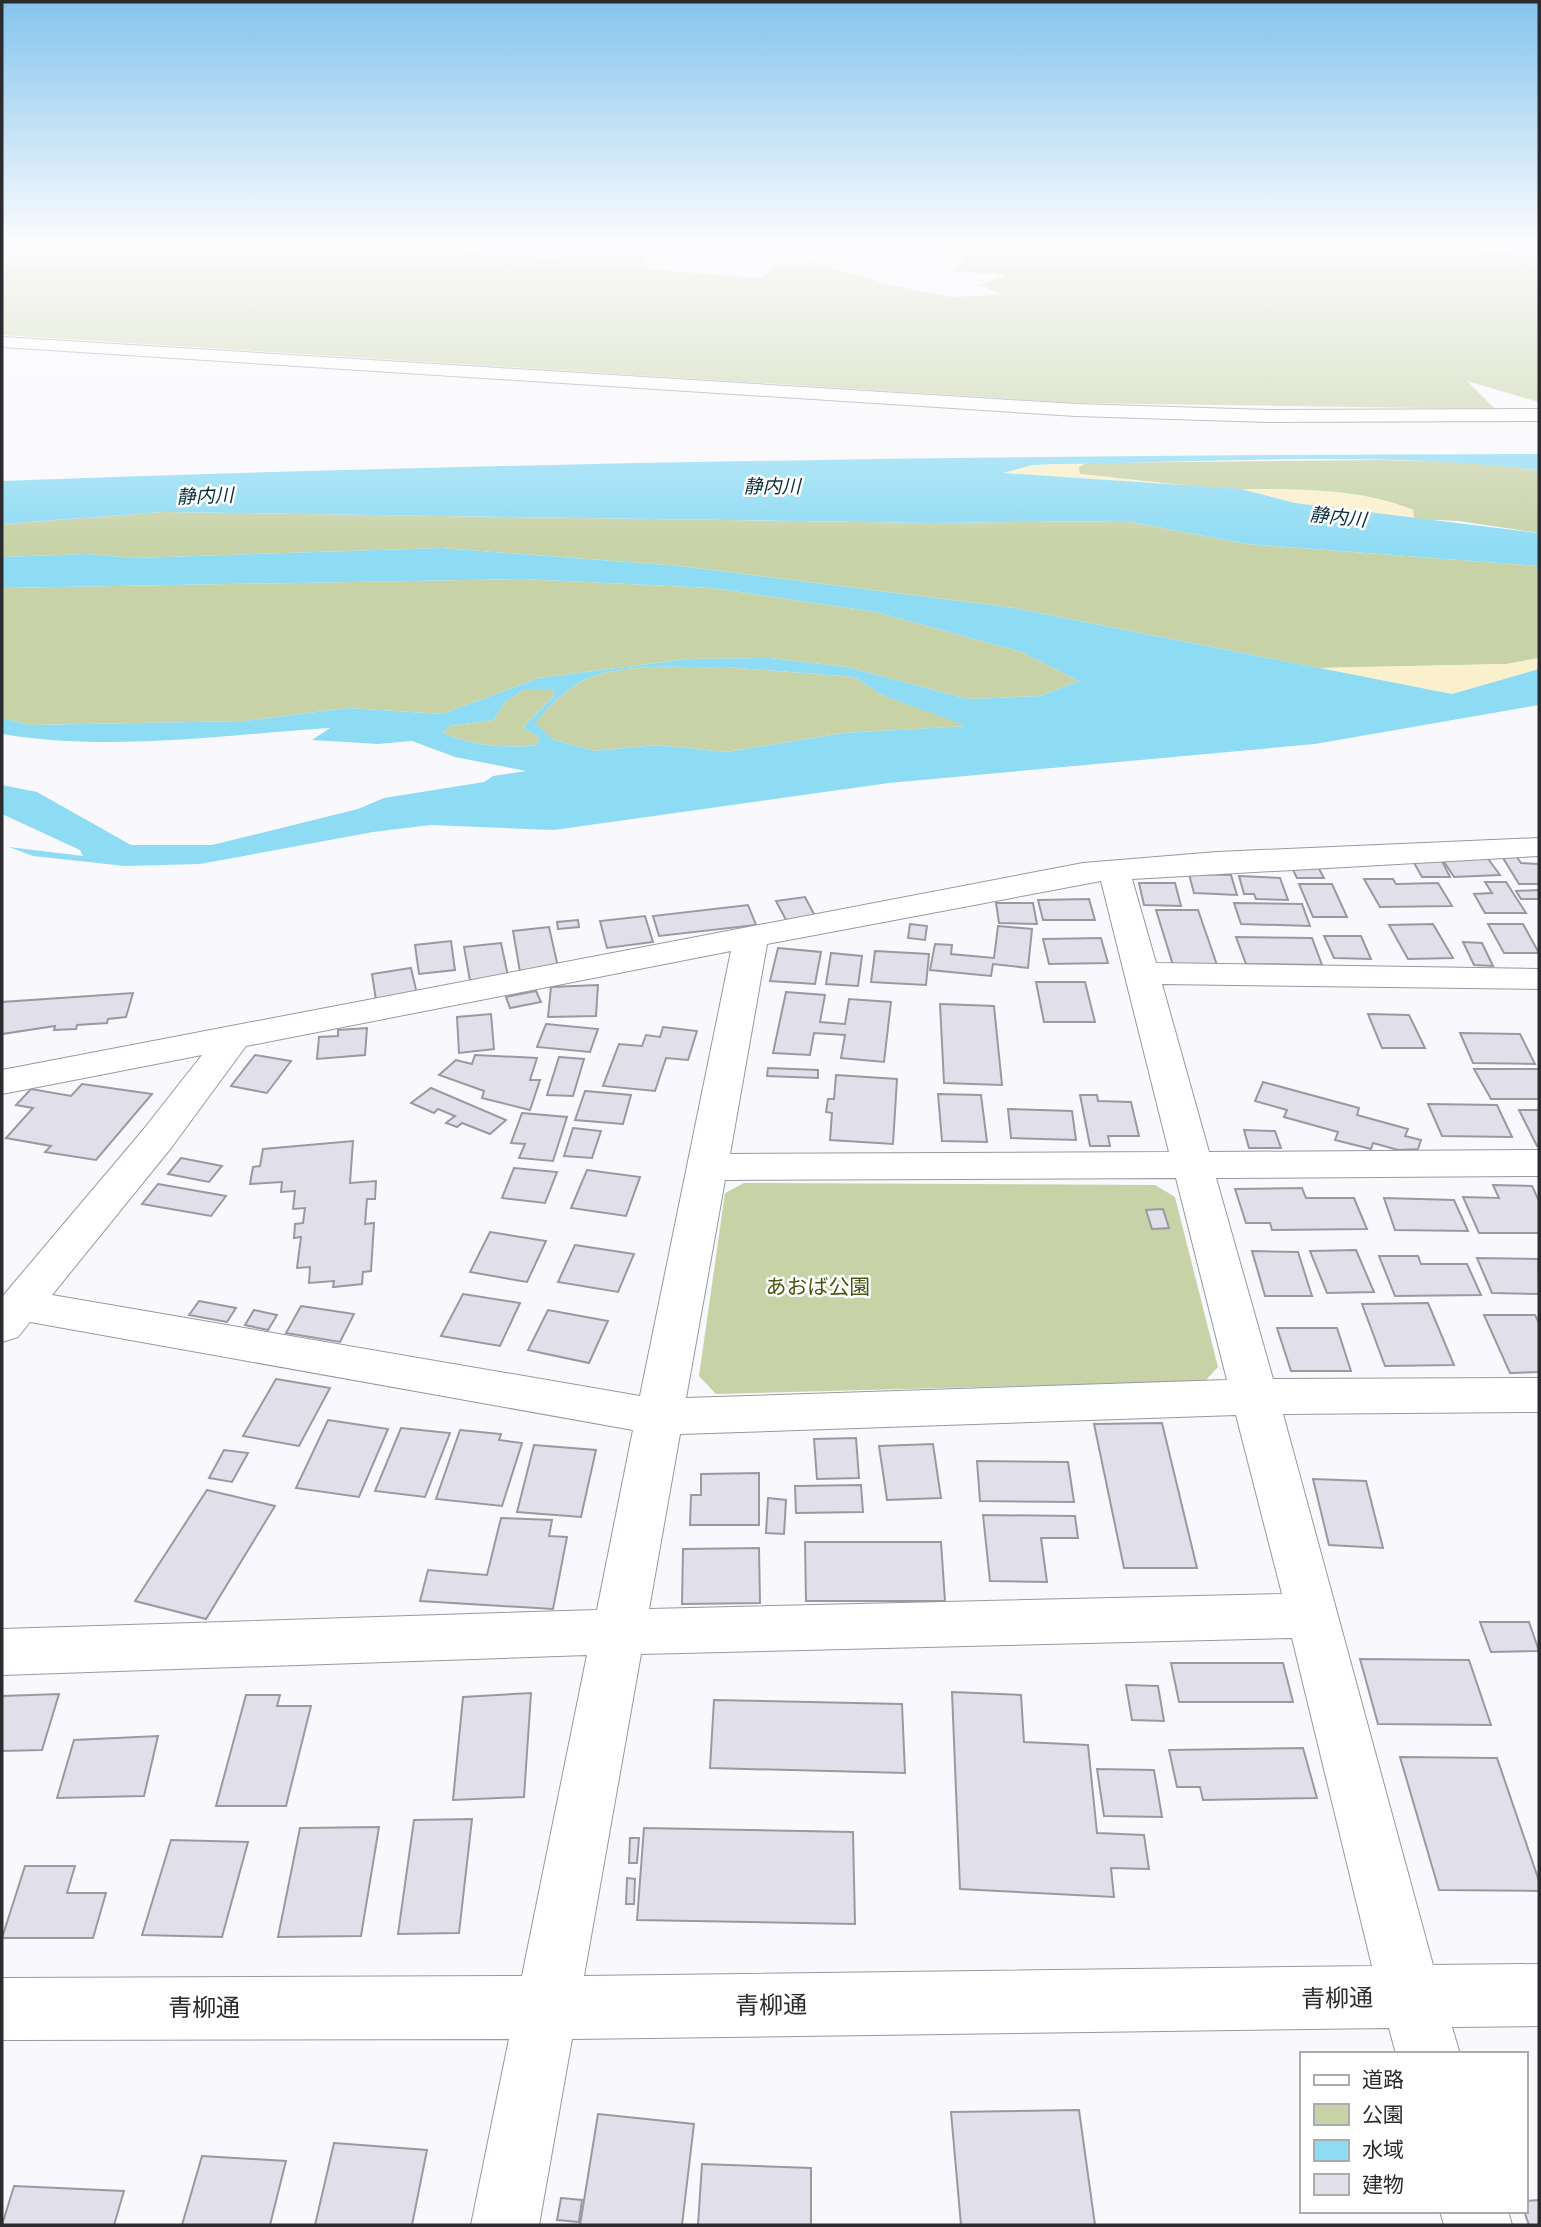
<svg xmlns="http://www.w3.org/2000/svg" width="1541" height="2227" font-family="'Source Sans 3','Noto Sans JP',sans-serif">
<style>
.green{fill:#c7d2a7}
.sand{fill:#faf0cb}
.water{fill:#8edbf4;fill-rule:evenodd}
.building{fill:#e1e0ea;stroke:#9a99a2;stroke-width:2}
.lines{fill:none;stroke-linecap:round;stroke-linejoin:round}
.minor-casing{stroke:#9898a1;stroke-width:2}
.minor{fill:#fff;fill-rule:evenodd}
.labels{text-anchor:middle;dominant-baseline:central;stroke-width:5;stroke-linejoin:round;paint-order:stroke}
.far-water-label{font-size:19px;font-style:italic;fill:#092f39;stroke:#fff}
.park-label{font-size:21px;fill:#4a5613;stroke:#fff}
.near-street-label{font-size:24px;fill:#2c2c30;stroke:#fff}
</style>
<rect width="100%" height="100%" fill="#f9f9fd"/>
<g class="green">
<path d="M2,241H426C496,263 569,257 642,255L649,269L761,278L775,266L812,262L887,284L950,297L1003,295L979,285L1007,275L949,271L966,259L921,241H1375L1539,256V402L1467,381L1495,409L1077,403L2,335Z"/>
<path d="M1379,460L1471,462L1539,470V533L1458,521L1414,519L1413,510C1358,488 1297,491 1239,489C1186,487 1132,480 1079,474V467L1086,463Z"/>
<path d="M163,512L930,523L1126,521L1247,544L1539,566V658L1507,664L1319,668L1014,608L680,566L441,548L134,558L87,554L2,557V524Z"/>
<path d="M522,579L712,588L876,612L1022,652L1079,681L1040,696L968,699L847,667L770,658L688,659L539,678L442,714L348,708L245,721L30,725L2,718V588Z"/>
<path d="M725,667L854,677L882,695L969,726L844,733L726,752L656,745L595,751L554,740L534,723C550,706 572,683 594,676C634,663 683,668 725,667Z"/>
<path d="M525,689H554L555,695L523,727L540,738L536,745C504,749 471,745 442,733L450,726L493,720L505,702Z"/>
<path d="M744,1183L1155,1185L1175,1197L1218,1367L1205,1381L716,1394L699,1376L725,1193Z"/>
</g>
<g class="sand">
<path d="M1086,463L1079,467L1080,474L1193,486L1003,473L1033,465Z"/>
<path d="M1241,489C1298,489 1360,488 1413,510L1414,519L1295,503Z"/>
<path d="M1539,658V669L1452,694L1319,668L1507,664Z"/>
</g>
<g class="water">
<path d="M1539,454V470C1379,451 1216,462 1056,464L1033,465L1003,473L1241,489L1295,503L1539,533V566L1247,544L1126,521L930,523L163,512L2,524V481C514,462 1027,455 1539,454Z"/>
<path d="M441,548L680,566L1014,608L1452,694L1539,669V705L1315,744L889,783L554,830L431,825L373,832L200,864L125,866L33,856L9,847L83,856L80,850L2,814V785L37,792L131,845H212L358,809L384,798L484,782L493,776L526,771L455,757L412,741L378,744L312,740L330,728C222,735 108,752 2,734V718L30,725L244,721L348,708L442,714L539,678L688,659L770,658L847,667L968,699L1040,696L1079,681L1022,652L876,612L712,588L522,579L2,588V557L87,554L134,558ZM725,667L854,677L882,695L967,726L844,733L726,752L656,745L595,751L554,740L535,723C549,706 572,683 594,676C634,663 683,668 725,667ZM525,689H554V696L523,727L540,738L536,745C505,749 471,745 442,733L450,726L493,720L505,702Z"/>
</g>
<g class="building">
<path d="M846,241H896L853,248L844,246L853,243Z"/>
<path d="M1500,853H1514L1521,863L1539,864V884H1519Z"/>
<path d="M1486,856L1500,875L1454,877L1441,857Z"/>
<path d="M1413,861H1442L1450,877H1422Z"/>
<path d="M1318,867L1324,878H1297L1292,868Z"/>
<path d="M1189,874L1231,875L1237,895L1194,893Z"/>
<path d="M1239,876L1280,878L1288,900L1256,899L1254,894H1244Z"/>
<path d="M1364,879H1393L1396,884L1438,883L1452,906L1380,907Z"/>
<path d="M1485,882H1506L1526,913H1485L1474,894L1492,893Z"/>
<path d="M1139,883H1175L1181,906L1144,905Z"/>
<path d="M1299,884H1332L1347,917H1313Z"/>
<path d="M1539,890V899H1521L1516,891Z"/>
<path d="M805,897L815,916L786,920L776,901Z"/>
<path d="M1089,899L1095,920H1043L1038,900Z"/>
<path d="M996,903H1033L1037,924L999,923Z"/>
<path d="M1234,903L1302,904L1310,926L1241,924Z"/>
<path d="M748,905L756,925L659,936L653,916Z"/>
<path d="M1156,910H1198L1217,965H1173Z"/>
<path d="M645,916L653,942L607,948L600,921Z"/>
<path d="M578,920L579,927L558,929L557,922Z"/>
<path d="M910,924L927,926L925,940L908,938Z"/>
<path d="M1433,924L1453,958L1408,959L1389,925Z"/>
<path d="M1488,924H1523L1539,953H1504Z"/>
<path d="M998,926L1032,929L1028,968L993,964L991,976L930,970L935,944L952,945L951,954L994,958Z"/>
<path d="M549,927L558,967L520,972L513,931Z"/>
<path d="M1324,936H1361L1371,959L1334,958Z"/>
<path d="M1236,937L1312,938L1322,965L1246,964Z"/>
<path d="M1101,938L1108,963L1049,964L1043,939Z"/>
<path d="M451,941L455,970L419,974L415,945Z"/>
<path d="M1463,942L1482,943L1493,966L1474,965Z"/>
<path d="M501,943L508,976L470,981L464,947Z"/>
<path d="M778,948L821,952L815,984L770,981Z"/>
<path d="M875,951L929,954L926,985L871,982Z"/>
<path d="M831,953L862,956L858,986L826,984Z"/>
<path d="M411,968L417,994L376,1000L372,974Z"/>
<path d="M1036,982H1085L1095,1022H1044Z"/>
<path d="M598,985L596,1016L548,1017L551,987Z"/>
<path d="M536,991L541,1002L510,1008L506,997Z"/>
<path d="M786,992L825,995L820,1022L845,1024L849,999L891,1002L884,1062L841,1058L845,1035L814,1033L810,1055L773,1053Z"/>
<path d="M133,993L126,1017L108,1019L107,1023L77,1025L76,1029L54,1030L55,1026L2,1034V1002Z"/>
<path d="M940,1004L994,1006L1002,1085L944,1083Z"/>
<path d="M491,1014L494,1049L459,1053L457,1017Z"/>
<path d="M1368,1014L1409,1015L1425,1048H1382Z"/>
<path d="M546,1024L598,1029L590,1052L537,1047Z"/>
<path d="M663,1027L697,1031L688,1060L666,1058L655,1091L603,1086L619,1044L642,1046L646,1035L660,1037Z"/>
<path d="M367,1028L365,1055L317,1059L319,1037L338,1036V1030Z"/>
<path d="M1460,1033L1520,1034L1535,1064L1473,1063Z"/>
<path d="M255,1055L291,1061L267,1093L231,1086Z"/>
<path d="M475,1055L537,1058L530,1080H540L530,1110L482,1098L484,1091L439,1075L456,1060L472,1064Z"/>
<path d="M559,1057L584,1059L573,1096L547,1095Z"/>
<path d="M768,1068L818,1070V1078L767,1076Z"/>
<path d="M1474,1069H1539V1099H1491Z"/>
<path d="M836,1075L897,1079L893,1144L830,1140L832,1113L826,1112L828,1099H834Z"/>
<path d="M1263,1082L1359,1108L1357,1115L1408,1129L1405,1136L1421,1140L1418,1149L1398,1150L1373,1143L1371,1149L1335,1140L1338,1132L1284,1117L1287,1110L1255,1101Z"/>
<path d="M82,1084L152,1094L96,1160L45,1152L51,1146L6,1138L33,1108L16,1105L31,1089L71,1096Z"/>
<path d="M431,1088L506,1120L490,1134L462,1123L457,1127L446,1123L455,1116L438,1109L434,1113L411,1103Z"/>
<path d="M585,1091L631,1095L623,1124L575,1120Z"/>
<path d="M938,1094L981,1095L987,1142L942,1141Z"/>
<path d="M1080,1095H1097L1098,1101L1131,1102L1139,1136H1108L1110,1146H1090Z"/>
<path d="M1428,1104L1497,1105L1512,1137L1442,1136Z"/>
<path d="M1008,1109L1072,1111L1076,1140L1011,1138Z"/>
<path d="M1519,1110H1539V1146H1537Z"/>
<path d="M522,1113L567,1117L553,1161L519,1158L525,1144L511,1143Z"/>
<path d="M573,1128L601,1131L592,1158L564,1156Z"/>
<path d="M1244,1130L1275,1131L1281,1148H1249Z"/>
<path d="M353,1141L350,1183L376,1181L375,1199H367L365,1224L374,1223L371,1271L363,1272L362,1284L333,1287L334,1281L309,1283L310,1267L297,1268L301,1237L294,1238L295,1224L303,1223L305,1208L293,1209L295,1191L281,1192L282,1182L250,1184L253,1167L260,1166L263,1149Z"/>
<path d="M181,1158L222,1166L209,1182L168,1174Z"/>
<path d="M514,1168L557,1172L545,1203L502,1198Z"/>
<path d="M587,1170L640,1177L626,1216L571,1208Z"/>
<path d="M158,1184L226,1196L211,1216L142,1204Z"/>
<path d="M1493,1185L1532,1186L1539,1201V1233H1479L1463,1197L1499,1198Z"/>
<path d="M1302,1188L1306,1198H1354L1367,1229L1272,1230L1270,1223H1246L1235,1189Z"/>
<path d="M1384,1198L1454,1200L1468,1231L1395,1230Z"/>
<path d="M1163,1209L1169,1228L1152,1229L1146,1210Z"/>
<path d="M490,1232L546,1241L527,1282L470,1272Z"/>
<path d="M575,1245L634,1254L618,1292L558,1282Z"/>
<path d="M1356,1250L1374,1292L1327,1293L1310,1251Z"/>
<path d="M1252,1251L1298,1252L1312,1296H1265Z"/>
<path d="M1379,1256H1418L1421,1264H1467L1481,1295L1395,1296Z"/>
<path d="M1477,1258L1538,1259L1539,1294L1492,1293Z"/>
<path d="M463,1294L520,1303L500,1346L441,1336Z"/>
<path d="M199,1301L236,1308L227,1322L189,1315Z"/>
<path d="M1428,1303L1454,1365L1385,1366L1362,1304Z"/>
<path d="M301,1306L354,1314L340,1342L286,1333Z"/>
<path d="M254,1310L277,1315L268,1330L245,1325Z"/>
<path d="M548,1310L608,1321L589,1363L528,1350Z"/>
<path d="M1484,1315H1535L1539,1323V1372L1510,1373Z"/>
<path d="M1277,1328H1337L1351,1371H1291Z"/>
<path d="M276,1379L330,1388L299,1446L243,1436Z"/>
<path d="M328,1420L388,1429L359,1497L296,1488Z"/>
<path d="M1162,1423L1197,1568H1124L1094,1424Z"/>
<path d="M401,1428L450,1433L425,1497L375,1491Z"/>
<path d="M460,1430L501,1434L499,1440L522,1443L502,1506L436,1499Z"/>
<path d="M856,1438L859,1478L817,1479L814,1439Z"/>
<path d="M933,1444L941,1498L887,1500L879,1446Z"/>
<path d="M534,1445L596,1450L581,1517L517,1512Z"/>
<path d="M224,1450L248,1453L232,1482L209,1478Z"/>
<path d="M977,1461L1068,1462L1074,1502L980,1501Z"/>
<path d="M759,1473V1525H690L691,1495H701V1474Z"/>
<path d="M1313,1479L1366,1481L1383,1548L1329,1545Z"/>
<path d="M861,1485L863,1512L796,1513L795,1486Z"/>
<path d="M207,1490L275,1506L206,1619L135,1601Z"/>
<path d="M768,1498L786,1500L784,1534L766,1533Z"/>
<path d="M983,1515L1075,1516L1078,1538H1041L1047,1582L990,1581Z"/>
<path d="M501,1518L552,1520L549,1536L567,1537L553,1609L420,1601L428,1570L487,1575Z"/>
<path d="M805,1542H941L945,1601H806Z"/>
<path d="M759,1548L760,1603L682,1604L683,1549Z"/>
<path d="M1480,1622H1529L1539,1651L1491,1652Z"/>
<path d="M1360,1659L1469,1660L1491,1725L1378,1724Z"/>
<path d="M1171,1663H1283L1293,1702H1179Z"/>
<path d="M1126,1685L1158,1686L1164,1721L1132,1720Z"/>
<path d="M952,1692L1021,1695L1024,1742L1088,1745L1097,1833L1144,1835L1149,1869L1111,1868L1114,1897L960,1889Z"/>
<path d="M531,1693L524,1797L453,1800L463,1697Z"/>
<path d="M59,1694L42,1750L2,1751V1696Z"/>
<path d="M246,1695H280L277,1706H311L286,1806H216Z"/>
<path d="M714,1700L902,1704L905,1773L710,1768Z"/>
<path d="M158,1736L144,1796L57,1798L74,1740Z"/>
<path d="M1303,1748L1317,1798L1203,1800L1200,1787H1177L1169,1750Z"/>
<path d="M1400,1757L1497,1758L1539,1881V1891L1439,1890Z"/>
<path d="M1097,1769L1154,1770L1162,1817L1104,1816Z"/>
<path d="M472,1819L459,1933L398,1934L414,1820Z"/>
<path d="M379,1827L361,1936L278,1937L300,1828Z"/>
<path d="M644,1828L853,1832L855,1924L637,1920Z"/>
<path d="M630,1838H639L637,1863H629Z"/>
<path d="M171,1840L248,1842L222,1937L142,1935Z"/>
<path d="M25,1866H75L67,1893H106L93,1938H2Z"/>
<path d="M627,1878L635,1879L634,1904H626Z"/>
<path d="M1079,2110L1095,2225H961L951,2112Z"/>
<path d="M598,2114L694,2124L682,2225H580Z"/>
<path d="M334,2143L427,2150L412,2225H315Z"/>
<path d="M202,2156L286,2161L270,2225H182Z"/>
<path d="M702,2164L811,2168V2225H698Z"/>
<path d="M14,2186L124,2191L114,2225H2Z"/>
<path d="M561,2198L582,2200L579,2222L557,2220Z"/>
<path d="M1539,2200V2225H1529L1524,2211L1525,2201Z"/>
</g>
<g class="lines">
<defs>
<g id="minor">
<path d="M2,337L1076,404L1269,410L1539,409V421L1269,422L1076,416L2,347Z"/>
<path d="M1539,838V856L1132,879L1156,963L1539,969V989L1162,984L1209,1152L1539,1150V1176L1216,1178L1273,1379L1539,1378V1412L1283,1414L1433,1965L1539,1964V2026L1452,2027L1460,2054H1396L1389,2028L572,2039L539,2225H471L509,2039L2,2040V1978L522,1976L587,1655L2,1675V1629L597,1610L633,1430L30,1322L18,1337L2,1342V1297L143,1130L202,1055L2,1094V1070L1083,863L1217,852ZM1101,881L1169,1152L730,1154L767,944ZM731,951L640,1396L52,1295L171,1148L246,1046ZM1176,1178L1227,1380L686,1398L725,1180ZM1236,1415L1282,1594L649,1609L680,1434ZM1292,1638L1372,1966L584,1976L641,1654Z"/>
<path d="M1440,2211H1508L1512,2225H1444Z"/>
</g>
</defs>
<use href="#minor" class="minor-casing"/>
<use href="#minor" class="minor"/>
</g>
<linearGradient id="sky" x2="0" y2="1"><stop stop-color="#84c4ed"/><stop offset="0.44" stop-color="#fcfcfe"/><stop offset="1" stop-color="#fcfcfe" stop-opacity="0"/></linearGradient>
<rect width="1541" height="552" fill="url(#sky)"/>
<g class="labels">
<g class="far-water-label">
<text x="772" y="487">静内川</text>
<text transform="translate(205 497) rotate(-2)">静内川</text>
<text transform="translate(1338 518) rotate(6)">静内川</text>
</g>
<g class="park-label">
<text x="818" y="1287">あおば公園</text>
</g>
<g class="near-street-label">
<text transform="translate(1337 1999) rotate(-1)">青柳通</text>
<text transform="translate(771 2006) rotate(-1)">青柳通</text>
<text x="204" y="2008">青柳通</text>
</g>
</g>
<rect width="1541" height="2227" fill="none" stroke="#2c2c30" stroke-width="7"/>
<rect x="1300" y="2052" width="228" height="161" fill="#ffffff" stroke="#ababac" stroke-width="2"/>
<rect x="1314" y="2075" width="35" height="10" fill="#ffffff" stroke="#ababac" stroke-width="2"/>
<text x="1362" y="2087" font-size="21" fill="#2c2c30">道路</text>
<rect x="1314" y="2104" width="35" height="21" fill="#c7d2a7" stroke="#ababac" stroke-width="2"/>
<text x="1362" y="2122" font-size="21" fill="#2c2c30">公園</text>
<rect x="1314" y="2140" width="35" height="21" fill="#8edbf4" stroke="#ababac" stroke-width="2"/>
<text x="1362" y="2157" font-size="21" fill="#2c2c30">水域</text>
<rect x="1314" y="2174" width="35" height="21" fill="#e1e0ea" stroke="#ababac" stroke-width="2"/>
<text x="1362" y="2192" font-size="21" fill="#2c2c30">建物</text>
</svg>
